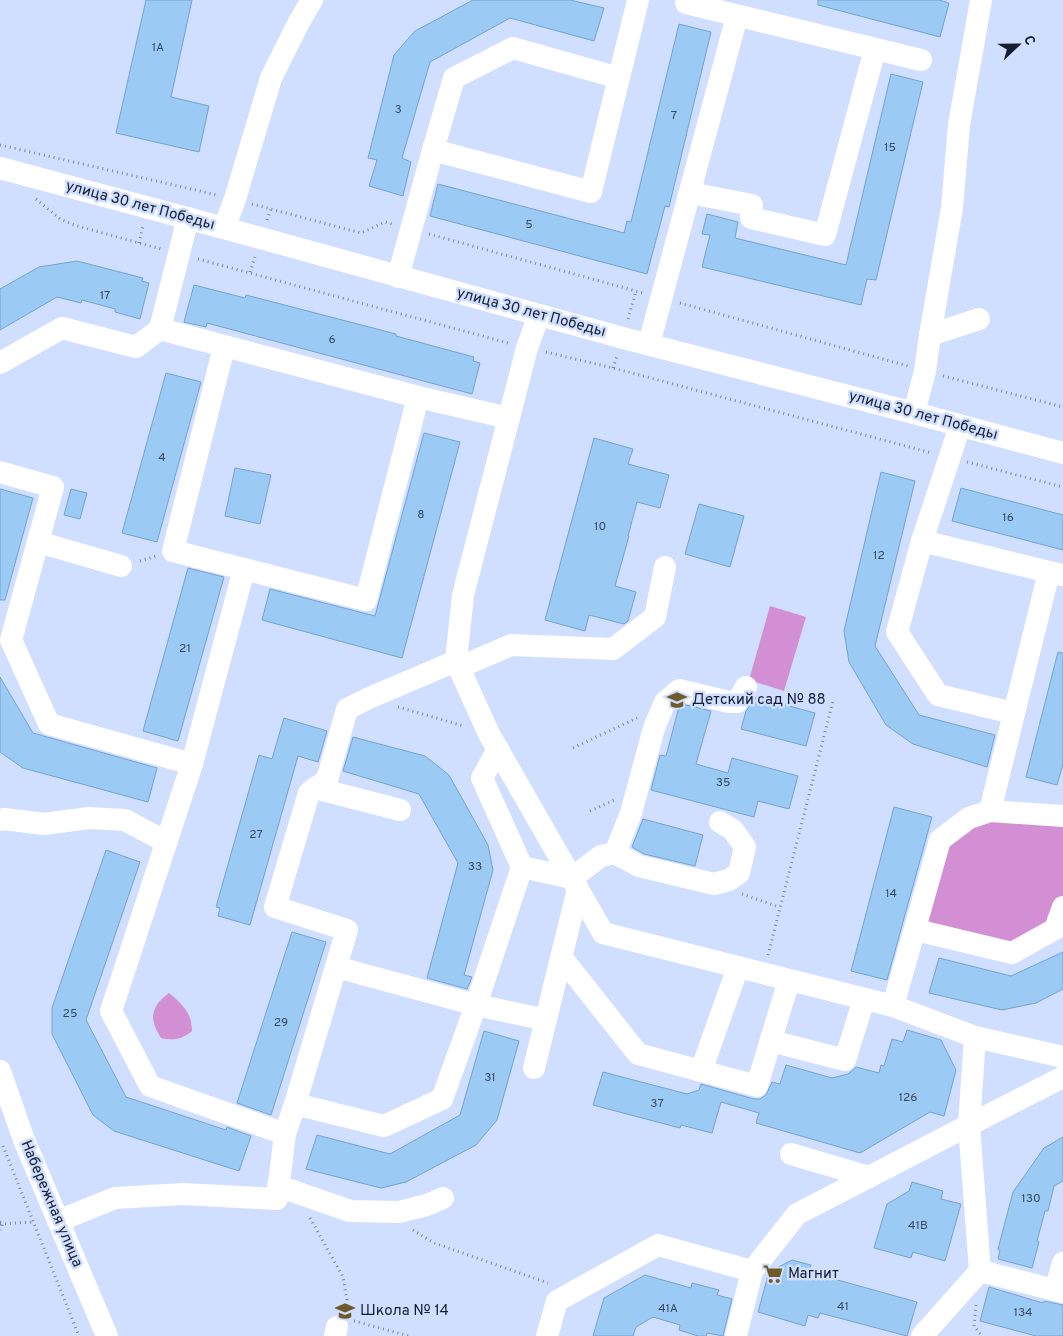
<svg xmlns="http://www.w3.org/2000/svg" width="1063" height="1336" font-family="Overpass,sans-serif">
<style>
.green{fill:#d38fd4}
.building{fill:#9bcaf5;stroke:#75a2cb}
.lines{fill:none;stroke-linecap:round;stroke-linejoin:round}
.path{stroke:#7b87a1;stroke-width:3;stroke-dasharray:1 4;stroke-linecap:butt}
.minor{stroke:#fff;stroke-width:22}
.labels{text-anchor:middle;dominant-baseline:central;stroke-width:5;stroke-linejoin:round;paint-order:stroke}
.number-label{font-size:12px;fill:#374962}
.street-label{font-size:15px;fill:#161e31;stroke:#d0dfff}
.poi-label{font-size:15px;fill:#161e31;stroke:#d0dfff;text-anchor:start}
</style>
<rect width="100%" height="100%" fill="#d0dfff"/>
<g class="green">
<path d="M770,606L806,617L784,691L749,680Z"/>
<path d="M1063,816V907L1012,953L916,930L940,840L969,818Z"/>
<path d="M169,993C182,1004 192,1013 192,1031C183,1039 173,1041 161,1038C149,1019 150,1007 169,993Z"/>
</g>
<g class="building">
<path d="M146,0H192L171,97L209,106L199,152L116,133Z"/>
<path d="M473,0H570L604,8L594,41L510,18L430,62L402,158L411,162L403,196L369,186L377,160L368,158L394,55L415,31Z"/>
<path d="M818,0H939L949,3L940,37L818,5Z"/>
<path d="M679,24L711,32L669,207L665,206L647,274L430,216L438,184L624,233L627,221L631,222Z"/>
<path d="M891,74L923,82L876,280L867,279L861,305L702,267L710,235L702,234L707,214L738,222L735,238L846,265Z"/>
<path d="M77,261L143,278L142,281L149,283L140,319L115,312V309L82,300L81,303L57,297L0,330V289L39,267Z"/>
<path d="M194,285L245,298L246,295L396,334V336L474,357L473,361L480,363L472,394L207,323L206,327L184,322Z"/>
<path d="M166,373L201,382L157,542L122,533Z"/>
<path d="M424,433L460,442L402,658L262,620L270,589L375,616Z"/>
<path d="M594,438L633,449L628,464L669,475L660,508L637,502L628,536H629L615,586L636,592L628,621L624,624L589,615L585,631L545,620Z"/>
<path d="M235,468L271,475L260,524L225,516Z"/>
<path d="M881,472L915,481L875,646L919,715L995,735L987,767L913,744L886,725L849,662L844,631Z"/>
<path d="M961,488L1063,515V550L952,521Z"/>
<path d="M0,489L33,498L5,600H0Z"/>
<path d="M71,489L87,493L80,519L64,515Z"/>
<path d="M699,504L744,516L730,567L685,554Z"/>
<path d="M188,568L224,577L178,741L143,731Z"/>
<path d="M1058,652L1063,653V764L1057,785L1026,777Z"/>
<path d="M0,677L33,733L157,768L148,802L23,768L0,752Z"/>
<path d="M756,697L815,713L806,746L741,729L746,711Z"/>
<path d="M682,704L711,711L696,764L728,773L732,758L798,776L789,809L758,801L754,817L651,790L660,755L666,756L679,707Z"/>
<path d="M284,718L327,731L318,762L298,756L250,925L218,916L220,908L216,907L259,755L272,759Z"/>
<path d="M353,737L425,756L449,775L488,845L493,870L464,975L472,977L467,989L427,978L458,863L419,794L343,771Z"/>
<path d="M894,807L932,817L887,980L851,971Z"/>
<path d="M643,819L703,835L695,866L644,854L632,847Z"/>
<path d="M106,850L140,862L86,1020L126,1097L226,1130L227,1127L251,1136L239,1171L114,1131L93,1115L52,1034V1008Z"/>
<path d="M292,932L326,942L271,1115L237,1103Z"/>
<path d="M1063,952V989L1036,1003L1002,1010L929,993L939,958L1011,976Z"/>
<path d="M907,1030L941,1040L956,1070L944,1116L930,1112L860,1153L756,1123L759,1113L721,1102L712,1133L681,1125L680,1128L593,1105L603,1072L687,1094L699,1090L701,1084L754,1099H760L766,1095L772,1082L780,1084L786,1065L832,1078L848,1074L856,1067L879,1073L881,1065L884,1066L892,1039L903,1042Z"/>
<path d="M484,1031L519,1041L497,1120L476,1145L406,1182L381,1188L306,1169L317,1135L390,1154L460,1115Z"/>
<path d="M1063,1137V1181L1054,1186L1048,1211H1045L1037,1241L1039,1242L1032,1268L998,1259L1000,1250L998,1249L1013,1192L1044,1148Z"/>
<path d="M912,1182L943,1191L941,1199L961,1204L945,1261L913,1252L911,1258L874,1248L887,1204L909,1191Z"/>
<path d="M792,1260L811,1265L809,1272L917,1302L907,1336L820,1313L818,1318L808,1315L805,1326L758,1312L769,1272Z"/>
<path d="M645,1275L691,1288L692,1283L719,1290L717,1295L732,1299L723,1336L707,1333L706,1336H698L679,1330L680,1325L653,1317L636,1327L633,1336H593L604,1298Z"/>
<path d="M989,1287L1043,1303L1044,1301L1063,1305V1336H1036L980,1321Z"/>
</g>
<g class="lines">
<g class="path">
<path d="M0,145L217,195"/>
<path d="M36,199L60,219L74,225L161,249"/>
<path d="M252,204L361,233L385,222L392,224"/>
<path d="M267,220L271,209"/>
<path d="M429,234L643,293"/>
<path d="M139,243L143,226"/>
<path d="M198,259L508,343"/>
<path d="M250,272L255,257"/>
<path d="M680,303L908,366"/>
<path d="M628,319L636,291"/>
<path d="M546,352L613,368L932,453"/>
<path d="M613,368L617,356"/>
<path d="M943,376L1063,407"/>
<path d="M967,462L1063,487"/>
<path d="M140,561L156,556"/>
<path d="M398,707L464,726"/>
<path d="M573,748L637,718"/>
<path d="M590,811L614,800"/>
<path d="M742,894L779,907"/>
<path d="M768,955L833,701"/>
<path d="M3,1146L79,1336"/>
<path d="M310,1218L343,1277L347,1300L343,1310"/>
<path d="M0,1222L3,1223L0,1230"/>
<path d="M0,1224L33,1222"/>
<path d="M413,1230L434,1243L548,1283"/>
<path d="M976,1305L974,1326L982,1336"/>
<path d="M354,1321L409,1336"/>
</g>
<g class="minor">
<path d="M686,3L921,60"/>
<path d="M619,78L513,48L454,78L433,150L591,192L638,0"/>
<path d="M0,168L224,228L623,338L914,413L1063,453"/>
<path d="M690,193L752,205L751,218L825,235L875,49"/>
<path d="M224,228L235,199L271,78L299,22L312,0"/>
<path d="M398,277L433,150"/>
<path d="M539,315L527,348L463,595L456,661L489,734L603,933L893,1006L975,1037L1063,1057"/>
<path d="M160,329L418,397L509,418"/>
<path d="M930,335L952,208L959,125L981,0"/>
<path d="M649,344L737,16"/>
<path d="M224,347L173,551L366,600L418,397"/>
<path d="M0,363L62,328L136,347L160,329L188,218"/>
<path d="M914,413L925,371L930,335L979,319"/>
<path d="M960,426L922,541L897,632L938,695L1013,713"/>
<path d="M0,472L53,487L11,640L49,724L192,764"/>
<path d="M922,541L1062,575"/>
<path d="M38,542L121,566"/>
<path d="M244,569L192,764L111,1011L150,1086L285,1134L295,1104"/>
<path d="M456,661L369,698L347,709L327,780L309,793L275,907L347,930L295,1104L384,1126L442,1099L476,1005L522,867L482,778L498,749"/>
<path d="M460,667L511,645L613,649L655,617L665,567"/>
<path d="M315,788L400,810"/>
<path d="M990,811L1049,572"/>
<path d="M0,820L4,819L44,824L89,818L125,820L166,842"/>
<path d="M615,853L631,813L654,728L665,702L679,690L729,702H737L746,687"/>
<path d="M522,867L572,878L601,856L615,853L639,866L714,884L729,880L739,873L745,847L733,830L720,822"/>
<path d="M916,930L1012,953L1055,929L1063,907"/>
<path d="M562,958L638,1054L757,1086L789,980"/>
<path d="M336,967L476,1005L546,1020"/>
<path d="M893,1006L940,840L969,818L990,811L1063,816"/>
<path d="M771,1041L845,1060L864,999"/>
<path d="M534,1068L578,889"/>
<path d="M0,1071L24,1140L107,1336"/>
<path d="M701,1071L738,967"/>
<path d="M791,1154L869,1177L969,1125L975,1037"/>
<path d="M278,1186L350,1211L399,1212L427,1205L443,1198"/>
<path d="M58,1221L115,1198L183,1194L277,1199L285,1134"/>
<path d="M980,1271L1063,1292"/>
<path d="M1055,1290L1063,1263"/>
<path d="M335,1336L337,1327"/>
<path d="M547,1336L557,1301L658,1245L752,1271L797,1214L869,1177"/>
<path d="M736,1336L752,1271"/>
<path d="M922,1336L980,1271L969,1125L1063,1077"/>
</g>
</g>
<defs>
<symbol id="school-bare" viewBox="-9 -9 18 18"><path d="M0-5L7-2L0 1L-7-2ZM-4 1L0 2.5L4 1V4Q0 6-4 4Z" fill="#6f5a29" stroke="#d0dfff" stroke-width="2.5" paint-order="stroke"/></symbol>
<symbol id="supermarket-bare" viewBox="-9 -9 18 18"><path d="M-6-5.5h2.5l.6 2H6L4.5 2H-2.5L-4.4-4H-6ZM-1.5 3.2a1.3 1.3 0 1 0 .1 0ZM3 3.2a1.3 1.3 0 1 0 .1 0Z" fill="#6f5a29" stroke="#d0dfff" stroke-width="2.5" paint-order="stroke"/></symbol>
</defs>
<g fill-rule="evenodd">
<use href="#school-bare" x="663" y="686" width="28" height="28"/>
<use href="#supermarket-bare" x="759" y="1260" width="28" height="28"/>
<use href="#school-bare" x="331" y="1297" width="28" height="28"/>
</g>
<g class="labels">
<g class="number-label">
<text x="158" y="48">1А</text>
<text x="398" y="110">3</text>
<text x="674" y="116">7</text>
<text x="890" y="148">15</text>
<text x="529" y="225">5</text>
<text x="105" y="296">17</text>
<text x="332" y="340">6</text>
<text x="162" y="458">4</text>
<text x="421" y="515">8</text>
<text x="1008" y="518">16</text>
<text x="600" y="527">10</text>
<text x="879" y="556">12</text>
<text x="185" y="649">21</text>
<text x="723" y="783">35</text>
<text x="256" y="835">27</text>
<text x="475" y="867">33</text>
<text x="891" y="894">14</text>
<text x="70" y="1014">25</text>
<text x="281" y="1023">29</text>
<text x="490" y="1078">31</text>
<text x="908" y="1098">126</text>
<text x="657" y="1104">37</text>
<text x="1031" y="1199">130</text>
<text x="918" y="1226">41В</text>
<text x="843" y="1307">41</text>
<text x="668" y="1309">41А</text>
<text x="1023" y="1313">134</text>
</g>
<g class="street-label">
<text transform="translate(140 206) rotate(15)">улица 30 лет Победы</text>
<text transform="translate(531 313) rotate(15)">улица 30 лет Победы</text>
<text transform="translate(923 416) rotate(15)">улица 30 лет Победы</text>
<text transform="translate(51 1204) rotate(67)">Набережная улица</text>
</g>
<g class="poi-label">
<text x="692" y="700">Детский сад № 88</text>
<text x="788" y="1274">Магнит</text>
<text x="360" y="1311">Школа № 14</text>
</g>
</g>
<g transform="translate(1018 45) rotate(68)" stroke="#d0dfff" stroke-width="4" paint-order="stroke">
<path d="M0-4L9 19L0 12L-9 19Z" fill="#161e31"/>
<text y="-8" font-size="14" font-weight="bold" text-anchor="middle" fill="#161e31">С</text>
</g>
</svg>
